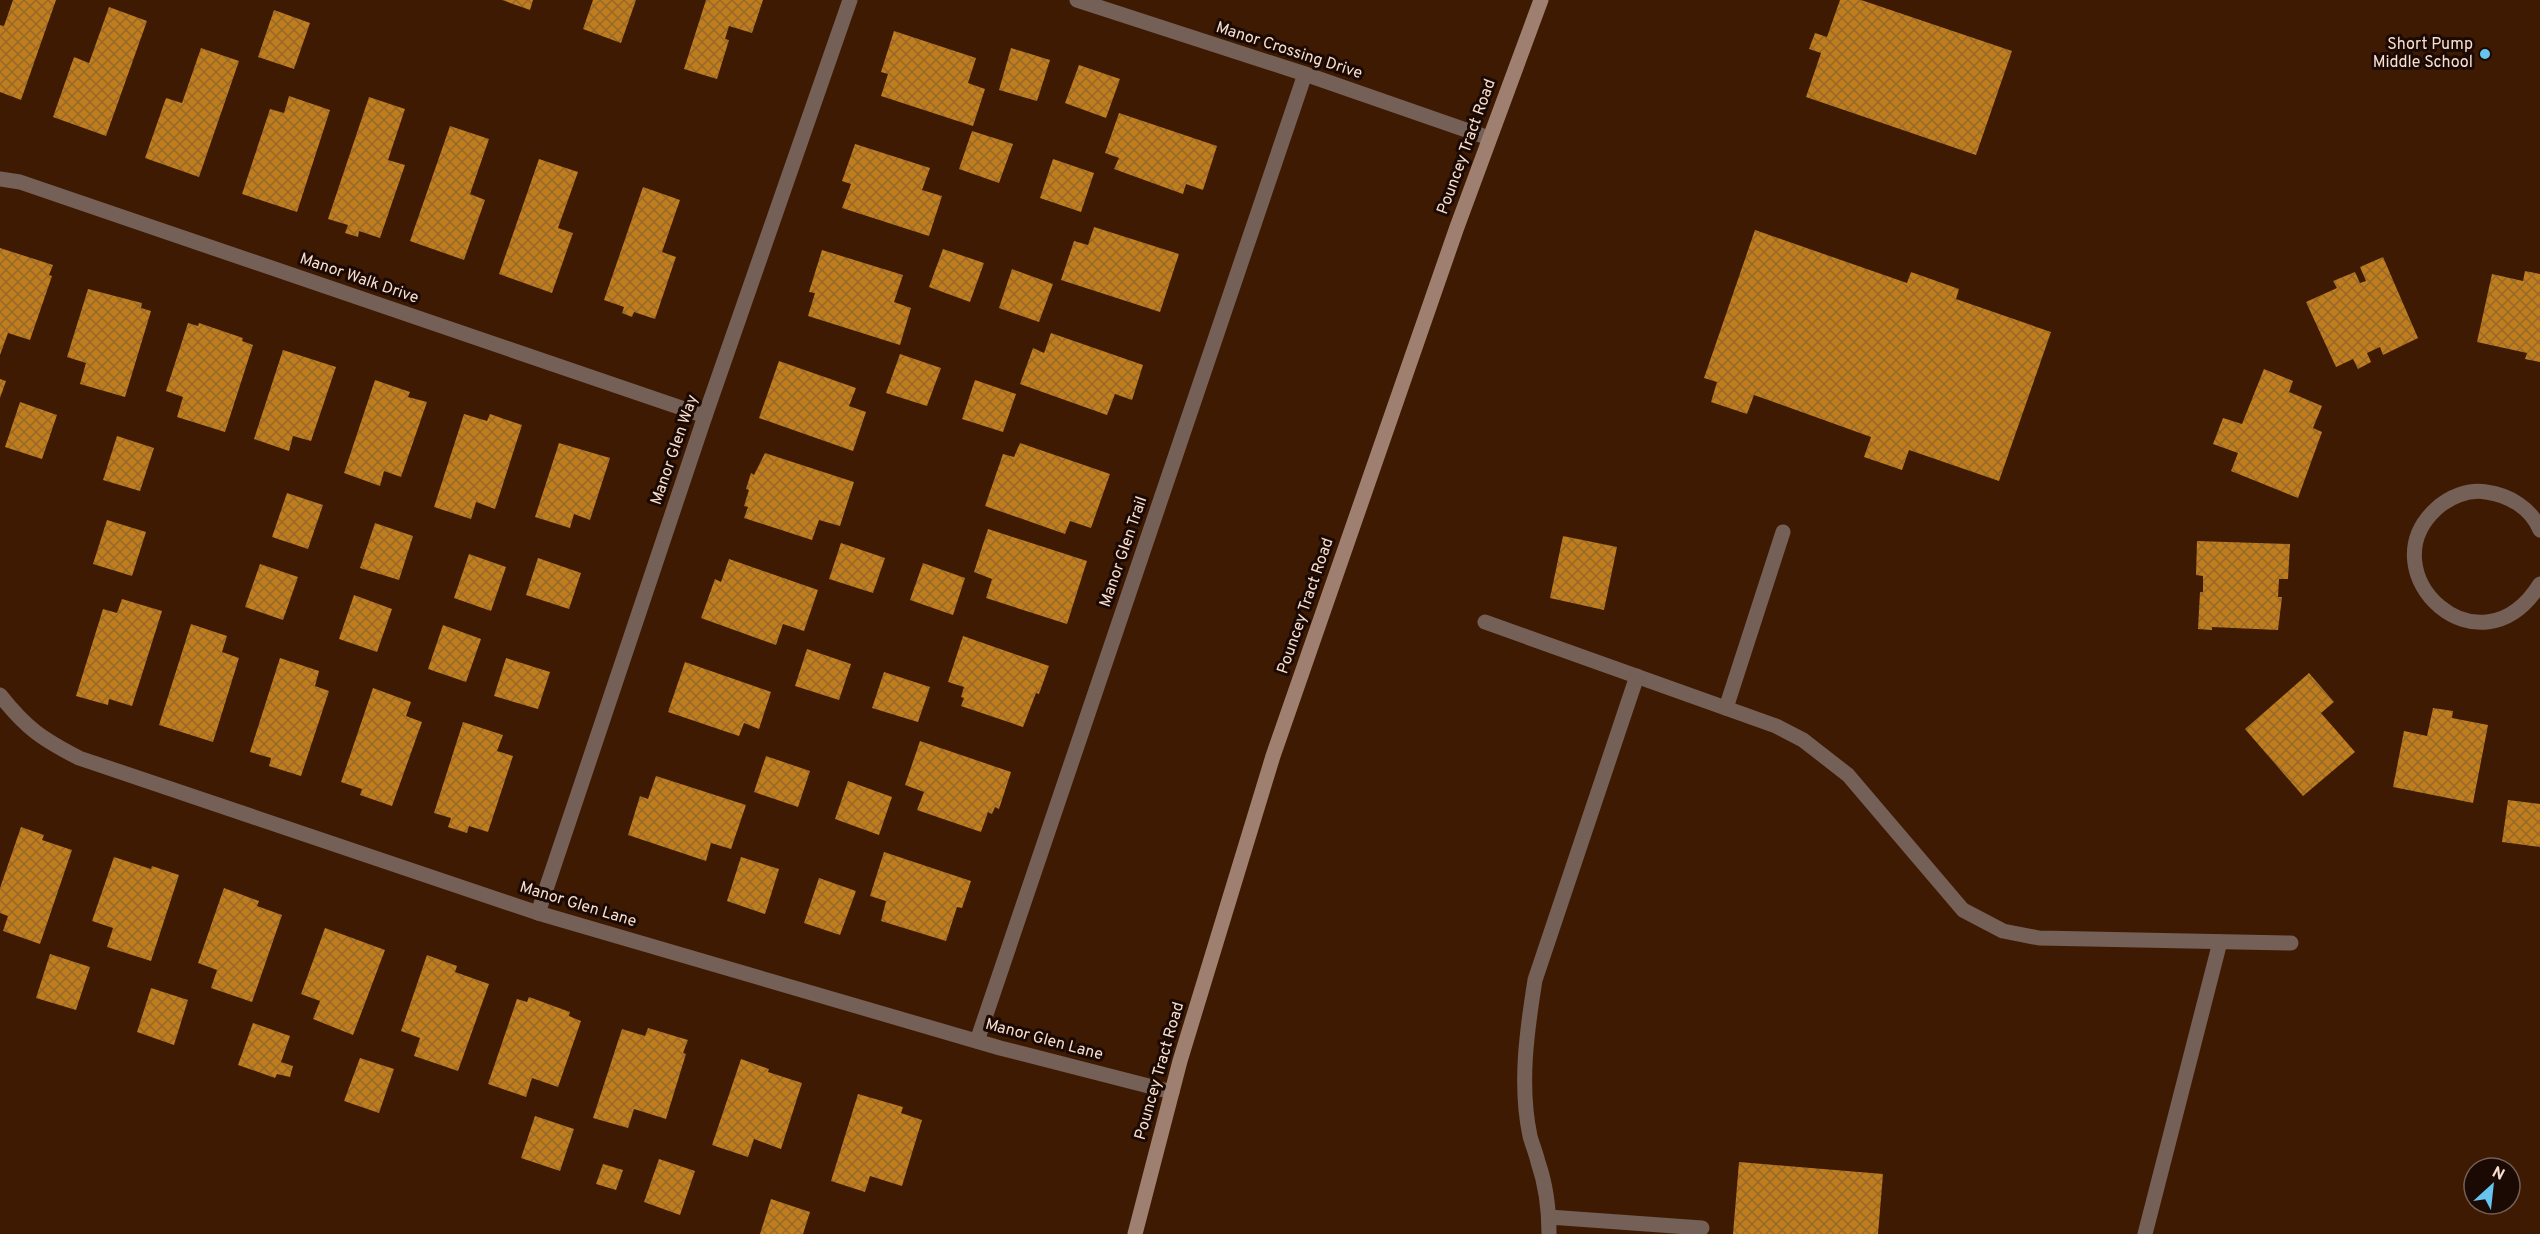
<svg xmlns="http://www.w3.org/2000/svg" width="2540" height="1234" font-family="Overpass,sans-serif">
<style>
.building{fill:url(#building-cross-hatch)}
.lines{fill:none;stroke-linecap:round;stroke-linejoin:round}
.lane{stroke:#746056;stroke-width:15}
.street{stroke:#746056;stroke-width:15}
.secondary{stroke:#9f8070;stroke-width:15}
.poi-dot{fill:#66c4ef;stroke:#1b0a03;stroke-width:2}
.labels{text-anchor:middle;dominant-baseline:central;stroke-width:6;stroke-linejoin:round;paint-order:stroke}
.poi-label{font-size:16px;fill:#f8dfd1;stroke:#1b0a03;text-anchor:end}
.street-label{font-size:16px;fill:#f8dfd1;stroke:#1b0a03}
</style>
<defs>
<pattern id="building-cross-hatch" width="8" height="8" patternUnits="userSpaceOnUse" patternTransform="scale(1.5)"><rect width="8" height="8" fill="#bf7d1e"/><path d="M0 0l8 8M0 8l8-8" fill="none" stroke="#96692a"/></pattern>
</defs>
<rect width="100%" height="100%" fill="#3f1a03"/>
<g class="building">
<path d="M13,0H56L21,100L0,92V25L4,26Z"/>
<path d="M502,0H533L530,10Z"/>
<path d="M593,0H636L621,43L583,29Z"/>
<path d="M706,0H763L752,33L729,26L725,39L729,40L717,79L684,69Z"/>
<path d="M1840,0H1861L2012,51L1976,155L1806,97L1821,53L1809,49L1815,33L1827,37Z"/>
<path d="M109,7L147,21L106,136L53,117L74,57L89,63Z"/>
<path d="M274,10L310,23L294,69L258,57Z"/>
<path d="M894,31L976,58L968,83L985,89L973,126L881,96L888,74L881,72Z"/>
<path d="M201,48L239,61L199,177L145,158L166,98L182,103Z"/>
<path d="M1011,48L1050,60L1037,101L999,90Z"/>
<path d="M1079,65L1120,79L1106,118L1065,103Z"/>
<path d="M289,96L330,110L297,212L242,194L270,109L284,113Z"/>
<path d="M369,97L405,109L388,160L405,165L380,238L359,231L358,237L345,233L348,225L328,219Z"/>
<path d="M1119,113L1217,146L1203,190L1186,184L1183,194L1114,169L1119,158L1105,153Z"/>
<path d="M450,126L489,139L470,194L485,200L464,260L410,241Z"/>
<path d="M972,131L1013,144L999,183L959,169Z"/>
<path d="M855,144L930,168L922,190L942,196L929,236L842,208L851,184L842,181Z"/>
<path d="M539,159L578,172L558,228L573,233L552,293L499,274Z"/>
<path d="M1053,159L1094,173L1081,212L1040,198Z"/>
<path d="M643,187L680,200L662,252L676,257L655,319L634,312L632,317L622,313L624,307L604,300Z"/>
<path d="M1094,227L1179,254L1160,312L1061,280L1074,241L1088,245Z"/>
<path d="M1755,230L1907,283L1911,272L1959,289L1956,299L2051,332L1999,481L1909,450L1902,470L1864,457L1871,437L1754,395L1747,414L1711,402L1717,382L1704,378Z"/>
<path d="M0,248L53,265L49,275L52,276L30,340L8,333L0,355Z"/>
<path d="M943,249L984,263L970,302L929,287Z"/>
<path d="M822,250L903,275L894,302L911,308L900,345L808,316L815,293L809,292Z"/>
<path d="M2383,257L2418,338L2383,355L2380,347L2367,353L2371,362L2358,369L2353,359L2336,367L2306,302L2337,288L2333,281L2355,272L2360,283L2366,281L2360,267Z"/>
<path d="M1012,269L1053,284L1039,322L999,308Z"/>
<path d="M2525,271L2540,274V362L2525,359L2527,353L2477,342L2492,274L2523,281Z"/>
<path d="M88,289L142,303L141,308L151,311L125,397L80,384L86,363L67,357Z"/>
<path d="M188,323L198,326L199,323L243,338L242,341L253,345L225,432L177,417L183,397L166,391Z"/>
<path d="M1051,333L1143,365L1132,400L1115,394L1107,415L1020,384L1033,348L1044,353Z"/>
<path d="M283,350L336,367L311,441L293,436L289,451L254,439Z"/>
<path d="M900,354L941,368L927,406L886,393Z"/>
<path d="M779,361L856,388L849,406L866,412L853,451L759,418Z"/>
<path d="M2264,369L2293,381L2289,392L2322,406L2313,428L2322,432L2298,498L2231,471L2238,453L2213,444L2223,418L2242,424Z"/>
<path d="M0,379L6,381L0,398Z"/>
<path d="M375,380L410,392L408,397L427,402L401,477L384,471L380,486L344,473Z"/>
<path d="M975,380L1016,394L1003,432L962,419Z"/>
<path d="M20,402L57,415L42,459L5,447Z"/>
<path d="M464,414L487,421L490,414L522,425L495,509L476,502L471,519L434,507Z"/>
<path d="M117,436L154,448L140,491L103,480Z"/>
<path d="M559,443L610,458L590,520L574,514L570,528L535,517Z"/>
<path d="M1020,443L1110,474L1091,528L1070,521L1065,534L985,506L1003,454L1014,457Z"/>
<path d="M765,453L854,482L840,526L819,520L812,540L744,518L748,507L744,506L749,490L746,489L751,473L754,475Z"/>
<path d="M287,493L323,505L308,549L272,537Z"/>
<path d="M107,520L146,532L132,576L93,564Z"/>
<path d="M375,523L413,536L399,580L360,568Z"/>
<path d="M988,529L1087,561L1067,624L986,598L992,579L974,572Z"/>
<path d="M1563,536L1617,547L1604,610L1550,598Z"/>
<path d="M2197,541L2290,544L2288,579H2279L2278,597H2282L2278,630L2212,627V630L2198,629L2200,592H2203V576L2196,575Z"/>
<path d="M841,543L885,558L873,593L829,579Z"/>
<path d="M469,554L506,567L491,611L454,598Z"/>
<path d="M538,558L581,573L569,609L526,595Z"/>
<path d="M729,559L818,590L804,631L783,624L776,645L701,618L715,579L721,582Z"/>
<path d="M923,563L965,578L953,615L910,600Z"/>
<path d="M260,564L298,577L283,620L245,607Z"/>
<path d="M354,595L392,609L377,652L339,639Z"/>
<path d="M122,599L162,611L132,706L109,699L108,705L76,696L103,609L117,613Z"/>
<path d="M191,624L227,636L222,652L239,658L213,742L159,725Z"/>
<path d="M443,625L481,639L466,682L428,669Z"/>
<path d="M963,636L1049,666L1039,694L1036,693L1023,727L961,706L964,698L961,697L964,687L948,682Z"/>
<path d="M807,649L851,664L839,700L795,686Z"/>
<path d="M280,658L319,671L315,686L329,691L301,776L269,766L271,758L250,752Z"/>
<path d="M506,658L550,672L538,709L494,696Z"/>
<path d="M685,662L771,692L759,729L744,723L739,736L668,712Z"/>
<path d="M884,672L930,687L918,722L872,708Z"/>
<path d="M2309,673L2334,702L2321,713L2355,752L2303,796L2245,729Z"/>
<path d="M373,688L411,702L406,716L422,722L392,806L360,795L362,789L341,782Z"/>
<path d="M2433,708L2453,711L2452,718L2488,725L2473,803L2393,787L2404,731L2427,736Z"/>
<path d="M463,722L503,735L497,751L513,756L488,832L469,826L467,833L448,827L451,818L434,813Z"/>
<path d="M920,741L1011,772L999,809L995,807L992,814L988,812L981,832L917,810L924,792L905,785Z"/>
<path d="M766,756L810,771L798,807L754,792Z"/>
<path d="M656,776L746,805L731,849L711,843L706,861L628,835L640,796L648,799Z"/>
<path d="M848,781L892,797L879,835L835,819Z"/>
<path d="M2508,800L2540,804V847L2502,842Z"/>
<path d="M21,827L44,835L42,840L72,850L40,944L3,931L8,916L0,913V888Z"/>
<path d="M884,852L971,881L962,908L957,907L946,941L881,921L886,901L870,896Z"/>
<path d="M114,857L151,869L152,866L179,875L151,961L107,947L113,928L92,921Z"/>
<path d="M741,857L779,869L765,914L727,901Z"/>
<path d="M819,878L856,891L840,935L804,923Z"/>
<path d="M224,888L259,901L257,906L282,915L252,1002L211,988L217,970L198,963Z"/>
<path d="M325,928L385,950L353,1035L313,1019L320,1001L301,994Z"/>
<path d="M50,954L90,967L76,1010L36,998Z"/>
<path d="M427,955L457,966L455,972L489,984L458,1071L414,1056L420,1038L401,1031Z"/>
<path d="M151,988L188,1000L174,1045L137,1032Z"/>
<path d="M529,997L570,1012L569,1016L581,1021L558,1087L532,1078L526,1097L488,1084L517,999L527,1002Z"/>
<path d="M253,1023L290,1036L281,1062L293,1066L290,1077L277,1074L275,1078L238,1065Z"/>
<path d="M648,1028L688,1040L683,1053L686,1054L666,1119L634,1109L628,1128L593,1118L622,1029L645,1036Z"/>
<path d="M360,1058L394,1069L379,1113L344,1101Z"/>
<path d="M741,1059L769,1069L768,1072L802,1083L781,1149L754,1139L748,1157L712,1145Z"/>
<path d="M858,1094L903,1107L901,1113L922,1120L902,1186L870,1176L865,1192L831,1181Z"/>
<path d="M535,1116L574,1129L560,1171L521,1158Z"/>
<path d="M659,1159L695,1171L680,1215L644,1202Z"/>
<path d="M1739,1162L1883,1174L1878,1234H1733Z"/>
<path d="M603,1164L623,1170L616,1190L596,1184Z"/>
<path d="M771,1199L810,1212L803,1234H760Z"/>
</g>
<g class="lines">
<g class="lane">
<path d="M1485,622L1776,726L1803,740L1848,775L1963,910L2003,931L2039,938L2291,943"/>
<path d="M1726,708L1783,532"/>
<path d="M1549,1217L1702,1228"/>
<path d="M1549,1234C1549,1209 1546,1185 1538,1162C1536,1153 1532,1144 1530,1136C1519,1085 1527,1030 1535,980L1637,676"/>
<path d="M2145,1234L2220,942"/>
</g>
<g class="street">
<path d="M1077,0L1305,74L1489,138"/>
<path d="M0,179L20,182L705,416"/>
<path d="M2540,530C2531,508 2509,495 2486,492C2468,489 2449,497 2436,509C2367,573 2480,680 2540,584"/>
<path d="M0,695C26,728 42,739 79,758L538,913L1000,1048L1172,1092"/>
<path d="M538,913L705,416L850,0"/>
<path d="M977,1041L1305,74"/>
</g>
<path class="secondary" d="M1135,1234L1180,1061L1273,756L1457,227L1541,0"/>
</g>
<circle class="poi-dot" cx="2485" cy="54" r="6"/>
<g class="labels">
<g class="poi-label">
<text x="2473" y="45">Short Pump<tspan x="2473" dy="18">Middle School</tspan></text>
</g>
<g class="street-label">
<text transform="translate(1289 51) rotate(18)">Manor Crossing Drive</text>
<text transform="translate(1467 147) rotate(-70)">Pouncey Tract Road</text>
<text transform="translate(359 279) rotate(19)">Manor Walk Drive</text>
<text transform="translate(675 450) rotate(-71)">Manor Glen Way</text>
<text transform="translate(1124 552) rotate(-71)">Manor Glen Trail</text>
<text transform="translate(1306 606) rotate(-71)">Pouncey Tract Road</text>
<text transform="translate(578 905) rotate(17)">Manor Glen Lane</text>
<text transform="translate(1044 1040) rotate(15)">Manor Glen Lane</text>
<text transform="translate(1160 1071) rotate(-74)">Pouncey Tract Road</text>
</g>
</g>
<g transform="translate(2492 1186) rotate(27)"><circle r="28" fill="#1b0a03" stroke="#735f55" stroke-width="1.5"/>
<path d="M0-4.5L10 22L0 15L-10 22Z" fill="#66c4ef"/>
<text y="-9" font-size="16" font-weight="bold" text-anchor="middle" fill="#f8dfd1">N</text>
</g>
</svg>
